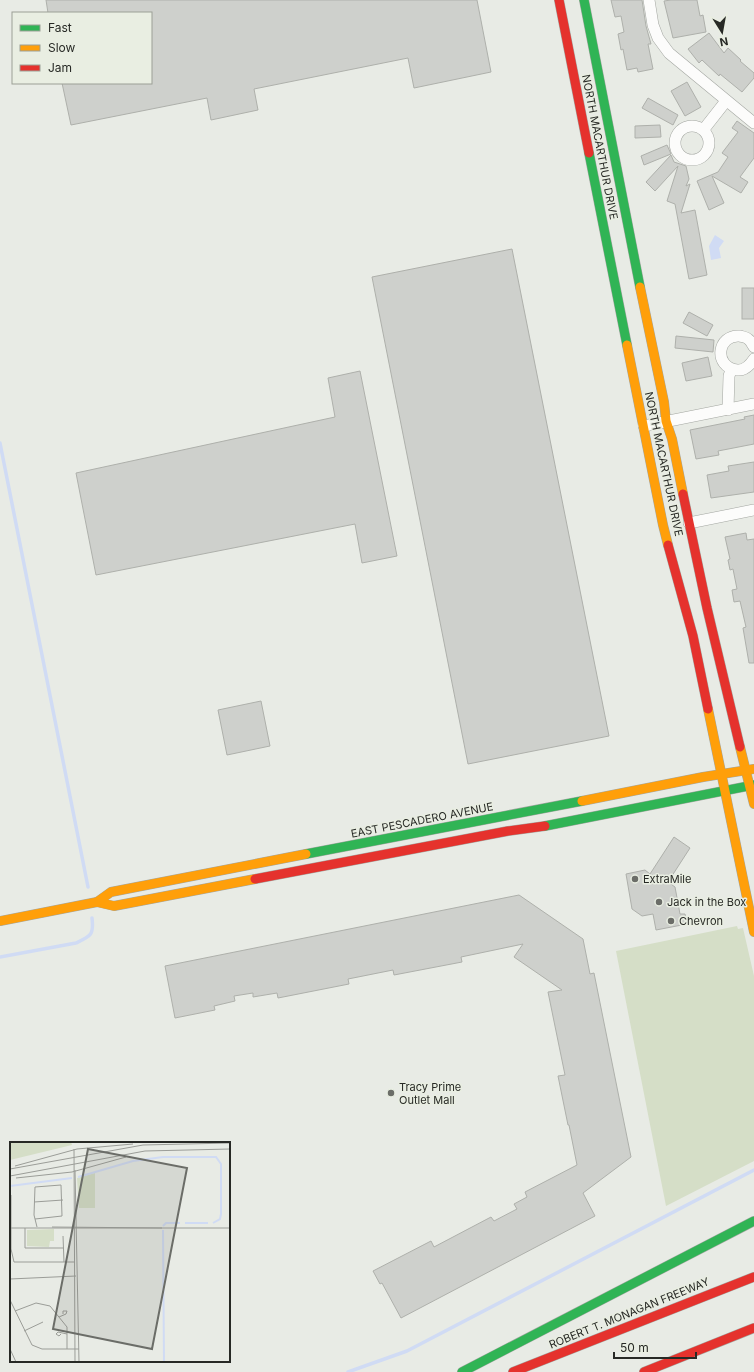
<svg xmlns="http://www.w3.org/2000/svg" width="754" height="1372" font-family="Inter,sans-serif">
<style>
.green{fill:#d5dec7}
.water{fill:#d0dbf4}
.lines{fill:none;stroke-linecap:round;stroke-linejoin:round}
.stream{stroke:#d0dbf4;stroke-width:3.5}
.building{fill:#ced0cc;stroke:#aeb0ab}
.street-casing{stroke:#a3a6a1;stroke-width:12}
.fast-casing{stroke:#a3a6a1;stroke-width:10}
.slow-casing{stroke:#a3a6a1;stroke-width:10}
.jam-casing{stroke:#a3a6a1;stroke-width:10}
.street{stroke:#fcfcfb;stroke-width:11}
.fast{stroke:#30b455;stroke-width:9}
.slow{stroke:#ff9f0a;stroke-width:9}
.jam{stroke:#e5322d;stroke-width:9}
.poi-dot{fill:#6b6d68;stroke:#e9eee2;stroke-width:1.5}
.labels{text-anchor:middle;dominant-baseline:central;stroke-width:3;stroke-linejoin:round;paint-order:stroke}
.street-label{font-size:11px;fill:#272925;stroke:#e9eee2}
.poi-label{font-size:11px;fill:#272925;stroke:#e9eee2;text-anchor:start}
.inset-river{fill:none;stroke:#d0dbf4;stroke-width:2}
.inset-road{fill:none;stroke:#9b9d98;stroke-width:1}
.view{fill:#6b6d68;fill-opacity:0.15;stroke:#6b6d68;stroke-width:2}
.inset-edge{fill:none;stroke:#272925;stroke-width:2}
</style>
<rect width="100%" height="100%" fill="#e8ebe5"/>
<path class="green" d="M737,926L738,929L743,928L754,976V1161L666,1206L616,951Z"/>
<path class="water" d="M715,235L724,241L719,248L721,258L711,260L709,246Z"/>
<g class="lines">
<g class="stream">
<path d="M0,443L88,887"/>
<path d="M0,957L76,943C91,936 94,935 92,918"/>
<path d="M348,1372L407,1351L754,1170"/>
</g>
</g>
<g class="building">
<path d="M46,0H477L491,72L414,88L408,58L254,89L258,110L211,120L207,98L71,125L62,83H151V13H48Z"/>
<path d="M611,0H642L646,26L651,44H648L653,69L638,72L637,68L627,70L623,49L621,50L618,34L624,32L621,16L615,17Z"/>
<path d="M671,0H697L700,16L703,15L706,32L673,38L664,1Z"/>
<path d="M709,33L724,53L728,48L741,60L740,61L754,73V78L742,92L720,74L719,76L702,60L699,63L688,49Z"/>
<path d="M687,82L701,107L685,116L671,91Z"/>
<path d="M648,98L678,115L673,125L642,108Z"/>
<path d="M737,121L754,133V158L740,177L748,182L741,193L712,176L724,203L709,210L697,181L718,172L728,157L722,153L738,132L732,128Z"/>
<path d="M660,125L661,137L635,138V126Z"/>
<path d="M667,145L671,154L644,165L641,156Z"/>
<path d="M671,155L674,162L686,166L689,179L686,186L690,184L681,213L695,210L707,275L689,279L675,204L667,201L678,166L655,191L646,182Z"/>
<path d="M512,249L609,736L468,764L372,277Z"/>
<rect x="742" y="288" width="12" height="31"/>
<path d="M689,312L713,325L707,336L683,323Z"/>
<path d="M676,336L714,340L713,352L675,348Z"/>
<path d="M708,357L712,376L686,381L682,363Z"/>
<path d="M360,371L397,556L362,563L355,524L96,575L76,473L335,417L328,378Z"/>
<path d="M754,415V444L718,451L719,455L696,459L690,430L745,419L744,417Z"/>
<path d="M754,462V492L711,498L707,475L729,471L728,466Z"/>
<path d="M746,533L747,540L754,539V663H749L743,628L746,627L740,601L734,602L732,590L737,589L733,569L730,570L728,560L730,559L725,537Z"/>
<path d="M261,701L270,746L227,755L218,710Z"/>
<path d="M674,837L690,848L668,882L675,887L680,914H685L687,924L656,930L653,914L642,916L632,909L626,874L645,870L650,874Z"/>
<path d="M519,895L583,939L590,974L594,973L631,1157L583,1193L595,1216L401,1318L382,1283L380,1284L373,1271L431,1241L434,1247L491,1217L494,1221L517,1209L514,1204L527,1197L525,1192L577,1165L569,1125H568L558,1076L565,1075L548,992L562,990L514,957L523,944L461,957L462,962L394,975L393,970L348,979L349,984L278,998L277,993L253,997V993L234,996L235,1001L214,1006L215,1010L175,1018L165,966Z"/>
</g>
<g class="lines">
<defs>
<g id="street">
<path d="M649,0L653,25L658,38L669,53L754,123"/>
<circle cx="692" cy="143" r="17"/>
<path d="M704,129L726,101"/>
<path d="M754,347C752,344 751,341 748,339C746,337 743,337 740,336C717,334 713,367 737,370C745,371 750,365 754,359"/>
<path d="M728,410L729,376L731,370"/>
<path d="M644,426L754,404"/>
<path d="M689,523L754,510"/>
</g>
<g id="fast">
<path d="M584,0L640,287"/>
<path d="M589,153L627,345"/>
<path d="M545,826L754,785"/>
<path d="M306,854L582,801"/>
<path d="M462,1372L754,1221"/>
</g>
<g id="slow">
<path d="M640,287L664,402L666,421L672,439L683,494"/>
<path d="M627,345L663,525L668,545"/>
<path d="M708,709L754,932"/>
<path d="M740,747L754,804"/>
<path d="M582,801L703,777L754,769"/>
<path d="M97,902L114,906L255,879"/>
<path d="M0,921L97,902L111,892L306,854"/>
</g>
<g id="jam">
<path d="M559,0L589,153"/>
<path d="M683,494L707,608L740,747"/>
<path d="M668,545L693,636L708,709"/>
<path d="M255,879L508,831L545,826"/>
<path d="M513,1372L754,1277"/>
<path d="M644,1372L754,1328"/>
</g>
</defs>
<use href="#street" class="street-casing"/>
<use href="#fast" class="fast-casing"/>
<use href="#slow" class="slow-casing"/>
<use href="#jam" class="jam-casing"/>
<use href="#street" class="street"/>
<use href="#fast" class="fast"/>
<use href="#slow" class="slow"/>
<use href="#jam" class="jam"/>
</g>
<g class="poi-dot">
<circle cx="635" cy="879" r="4"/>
<circle cx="659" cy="902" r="4"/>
<circle cx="671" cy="921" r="4"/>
<circle cx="391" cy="1093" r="4"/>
</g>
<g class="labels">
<g class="street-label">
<text transform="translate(600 147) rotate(79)">NORTH MACARTHUR DRIVE</text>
<text transform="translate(664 464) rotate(78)">NORTH MACARTHUR DRIVE</text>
<text transform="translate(422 820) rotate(-11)">EAST PESCADERO AVENUE</text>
<text transform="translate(629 1313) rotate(-22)">ROBERT T. MONAGAN FREEWAY</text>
</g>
<g class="poi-label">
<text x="643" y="879">ExtraMile</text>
<text x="667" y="902">Jack in the Box</text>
<text x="679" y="921">Chevron</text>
<text x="399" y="1087">Tracy Prime<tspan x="399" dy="13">Outlet Mall</tspan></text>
</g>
</g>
<g transform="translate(10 1142)">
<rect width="220" height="220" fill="#e8ebe5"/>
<path d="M0,0H61L62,3L0,18ZM85,31V66H69L67,36ZM44,87V99H40L39,105L17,104V88Z" fill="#d5dec7"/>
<path class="inset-river" d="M68,35L123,19L153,15H206L211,22V72L210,77L203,81M0,44L62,36M175,81H198M153,84L156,81H170M153,88L154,220"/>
<path class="inset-road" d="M64,7L65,220M5,24L67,7L123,2M0,27L133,3L220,1M65,28L69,220M0,34L135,9L220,7M6,36L62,30L116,15M1,53V107L4,120H65M24,60L53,58M25,77L52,74L51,43L25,45L24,73L27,85M42,85L152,86M0,86H220M15,86V106H54M53,94L54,120M0,137L66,134M0,158L22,203L32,207H69M5,169L26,161L40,164L57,185V207M49,175L56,172L57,169H53V172M14,189L33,180M51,192L49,194L46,192L48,190L57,192M0,207L6,220"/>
<path class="view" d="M78,7L177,26L142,207L43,187Z"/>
<rect width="220" height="220" class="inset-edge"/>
</g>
<rect x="12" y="12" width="140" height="72" fill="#e9eee2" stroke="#9b9f96"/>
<rect x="20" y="25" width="20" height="6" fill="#30b455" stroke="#9b9f96"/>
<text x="48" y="32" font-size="12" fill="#272925">Fast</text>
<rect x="20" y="45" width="20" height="6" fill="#ff9f0a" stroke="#9b9f96"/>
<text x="48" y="52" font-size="12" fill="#272925">Slow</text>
<rect x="20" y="65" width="20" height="6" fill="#e5322d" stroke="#9b9f96"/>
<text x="48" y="72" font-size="12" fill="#272925">Jam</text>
<g transform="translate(722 32) rotate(169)" stroke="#e9eee2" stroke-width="3" paint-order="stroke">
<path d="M0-3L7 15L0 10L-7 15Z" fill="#272925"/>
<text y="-6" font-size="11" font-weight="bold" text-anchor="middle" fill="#272925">N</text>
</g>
<path d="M614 1352v6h82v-6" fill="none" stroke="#272925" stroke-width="2"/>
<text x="620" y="1352" font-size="12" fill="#272925" stroke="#e9eee2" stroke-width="3" paint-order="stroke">50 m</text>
</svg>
